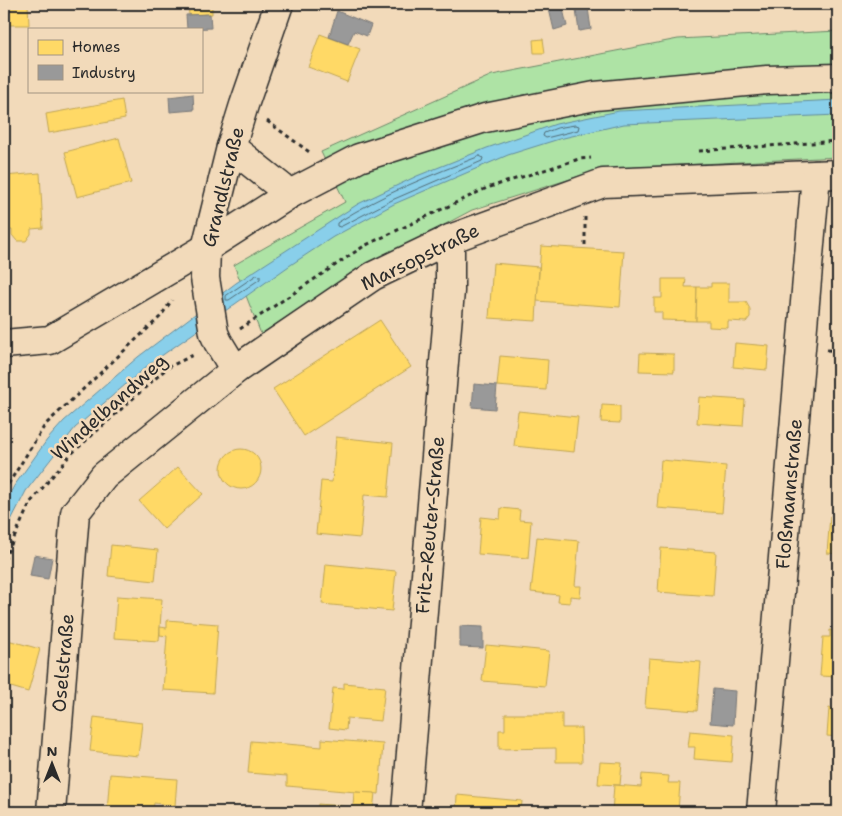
<svg xmlns="http://www.w3.org/2000/svg" width="842" height="816" font-family="'Shantell Sans',sans-serif">
<style>
.green{fill:#aee3a5;stroke:#6c8768}
.water{fill:#89cfea;stroke:#638d9e}
.homes{fill:#ffd966;stroke:#bfa554}
.industry{fill:#999;stroke:#787878}
.lines{fill:none;stroke-linecap:round;stroke-linejoin:round}
.shore{stroke:#516d77;stroke-width:1}
.minor-casing{stroke:#2b2b2b;stroke-width:31}
.path{stroke:#2b2b2b;stroke-width:3;stroke-dasharray:4 4;stroke-linecap:butt}
.minor{stroke:#f2daba;stroke-width:28}
.labels{text-anchor:middle;dominant-baseline:central;stroke-width:5;stroke-linejoin:round;paint-order:stroke}
.street-label{font-size:19px;fill:#2b2b2b;stroke:#f2daba}
</style>
<rect width="100%" height="100%" fill="#f2daba"/>
<filter id="ink" filterUnits="userSpaceOnUse"><feTurbulence type="fractalNoise" baseFrequency=".02" numOctaves="2"/><feDisplacementMap in="SourceGraphic" scale="10" xChannelSelector="R" yChannelSelector="G"/><feConvolveMatrix kernelMatrix="1 2 1 2 8 2 1 2 1" color-interpolation-filters="sRGB"/></filter>
<g filter="url(#ink)">
<path class="green" d="M838,31V157L602,169L472,210L350,275L261,334L234,265L345,202L321,152L492,75L678,39Z"/>
<path class="water" d="M838,100V115L624,124L559,139L508,155L394,204L333,237L289,266L147,366L75,428L26,491L4,534V505L14,486L47,440L64,421L138,357L236,283L358,204L417,176L487,148L556,124L619,111Z"/>
<g class="homes">
<path d="M4,4H28L29,25H4Z"/>
<path d="M114,4H137V8L114,7Z"/>
<path d="M188,4H212V14L189,15Z"/>
<path d="M391,4H436L435,9Z"/>
<path d="M548,4H562V5L549,9Z"/>
<path d="M320,34L360,49L347,82L308,67Z"/>
<path d="M543,39L545,53H534L533,40Z"/>
<path d="M122,100L125,119L49,133L46,114Z"/>
<path d="M119,138L131,183L77,197L65,152Z"/>
<path d="M40,173L43,228L31,229V234L26,241H17L12,235V230H4V176Z"/>
<path d="M541,246L624,251L620,307L537,301Z"/>
<path d="M493,263L539,267L536,321L489,318Z"/>
<path d="M662,279H686L685,287H697L696,321L662,320V312H654V298H662Z"/>
<path d="M711,283H729V302H746L750,309V317L746,322L728,321V328L709,327V321H696L697,287H711Z"/>
<path d="M380,320L411,367L304,436L273,389Z"/>
<path d="M735,343L769,346L767,370L733,367Z"/>
<path d="M640,353L674,354V372L639,371Z"/>
<path d="M500,356L548,360L546,390L497,386Z"/>
<path d="M699,397L745,400L743,426L697,423Z"/>
<path d="M602,405L620,406V423L601,422Z"/>
<path d="M518,411L578,417L574,452L514,446Z"/>
<path d="M838,419V475H834Z"/>
<path d="M336,437L393,443L388,497L364,495L360,538L316,534L321,481L332,482Z"/>
<circle cx="241" cy="469" r="20"/>
<path d="M661,460L726,466L722,513L657,508Z"/>
<path d="M178,467L203,494L164,529L139,501Z"/>
<path d="M501,508L520,510L519,520L531,521L528,558L478,554L481,517L500,519Z"/>
<path d="M830,516H838V554L827,553Z"/>
<path d="M537,537L579,541L575,586H581L580,597L570,596V603L558,602L559,595L531,592Z"/>
<path d="M111,545L158,550L155,581L108,576Z"/>
<path d="M661,548L716,552L713,596L658,592Z"/>
<path d="M326,564L396,571L392,611L322,604Z"/>
<path d="M117,596L162,599L159,641L114,638Z"/>
<path d="M167,620L218,624L213,693L163,690L167,636L160,635V627L167,628Z"/>
<path d="M830,630L838,631V677L820,676L823,637H830Z"/>
<path d="M4,639L40,649L28,692L4,685Z"/>
<path d="M486,645L549,651L545,686L482,681Z"/>
<path d="M649,658L701,662L697,711L645,707Z"/>
<path d="M344,683L385,687L381,721L347,718L346,730L329,728L333,688L344,689Z"/>
<path d="M829,708L838,709V737L827,736Z"/>
<path d="M505,714H562V728H581L582,762H556V748L499,749V730H505Z"/>
<path d="M94,717L142,723L138,756L90,751Z"/>
<path d="M690,731L734,735L732,762L694,759L695,747H688Z"/>
<path d="M322,739L383,744L379,794L287,786V776L248,773L251,741L322,747Z"/>
<path d="M600,762L622,763L620,785L598,784Z"/>
<path d="M110,774L177,779L175,806L154,803L153,812L107,811Z"/>
<path d="M642,774L669,776L668,783H680L678,812H612L614,785L641,787Z"/>
<path d="M354,792L375,793L373,811L381,812H318V804L353,807Z"/>
<path d="M457,795L522,801L521,812H456Z"/>
</g>
<g class="industry">
<path d="M562,5L567,26L554,30L549,9Z"/>
<path d="M588,8L591,29L579,31L576,10Z"/>
<path d="M337,11L371,25L367,36L354,31L348,44L329,37Z"/>
<path d="M210,14L211,28L187,29L186,15Z"/>
<path d="M193,94L194,110L170,112L169,97Z"/>
<path d="M474,384L497,386L495,409L472,407Z"/>
<path d="M34,555L52,558L48,579L30,576Z"/>
<path d="M460,626L483,627V648L460,647Z"/>
<path d="M713,689L735,691L733,725L710,723Z"/>
</g>
<g class="lines">
<g class="shore">
<path d="M576,125L579,126L578,130L546,138L543,136L544,133L557,128Z"/>
<path d="M480,156L483,158L482,161L392,200L340,227L337,226V223C382,194 431,175 480,156Z"/>
<path d="M257,275L260,276V279L229,300H226V296Z"/>
</g>
<defs>
<g id="minor">
<path d="M231,147L290,194"/>
<path d="M4,344L50,340L206,248L290,194L359,158L485,118L595,96L767,80L838,78"/>
<path d="M235,370L218,342L214,333L205,278L206,248L231,147L244,105L279,4"/>
<path d="M51,812L75,513L104,476L235,370L373,276L450,239L603,183L838,174"/>
<path d="M406,812L450,291V239"/>
<path d="M761,812L816,175"/>
</g>
</defs>
<use href="#minor" class="minor-casing"/>
<g class="path">
<path d="M267,121L312,154"/>
<path d="M699,151L838,141"/>
<path d="M585,217V248"/>
<path d="M240,329L364,246L487,188L579,159L591,158"/>
<path d="M827,350L838,351"/>
<path d="M4,491L45,425L160,317L172,300"/>
<path d="M4,560L30,503L70,455L167,368L195,354"/>
</g>
<use href="#minor" class="minor"/>
</g>
</g>
<g class="labels">
<g class="street-label">
<text transform="translate(223 187) rotate(-76)">Grandlstraße</text>
<text transform="translate(420 257) rotate(-26)">Marsopstraße</text>
<text transform="translate(109 407) rotate(-42)">Windelbandweg</text>
<text transform="translate(789 494) rotate(-85)">Floßmannstraße</text>
<text transform="translate(430 525) rotate(-85)">Fritz-Reuter-Straße</text>
<text transform="translate(63 663) rotate(-85)">Oselstraße</text>
</g>
</g>
<rect width="842" height="816" fill="none" stroke="#f2daba" stroke-width="20"/>
<rect x="10" y="10" width="822" height="796" fill="none" stroke="#2b2b2b" stroke-width="2" filter="url(#ink)"/>
<rect x="28" y="28" width="175" height="65" fill="#f2daba" stroke="#a29481"/>
<rect x="38" y="40" width="25" height="15" fill="#ffd966" stroke="#a29481"/>
<text x="72" y="52" font-size="15" fill="#2b2b2b">Homes</text>
<rect x="38" y="65" width="25" height="15" fill="#999999" stroke="#a29481"/>
<text x="72" y="78" font-size="15" fill="#2b2b2b">Industry</text>
<g transform="translate(52 764)" stroke="#f2daba" stroke-width="4" paint-order="stroke">
<path d="M0-4L9 19L0 12L-9 19Z" fill="#2b2b2b"/>
<text y="-8" font-size="14" font-weight="bold" text-anchor="middle" fill="#2b2b2b">N</text>
</g>
</svg>
